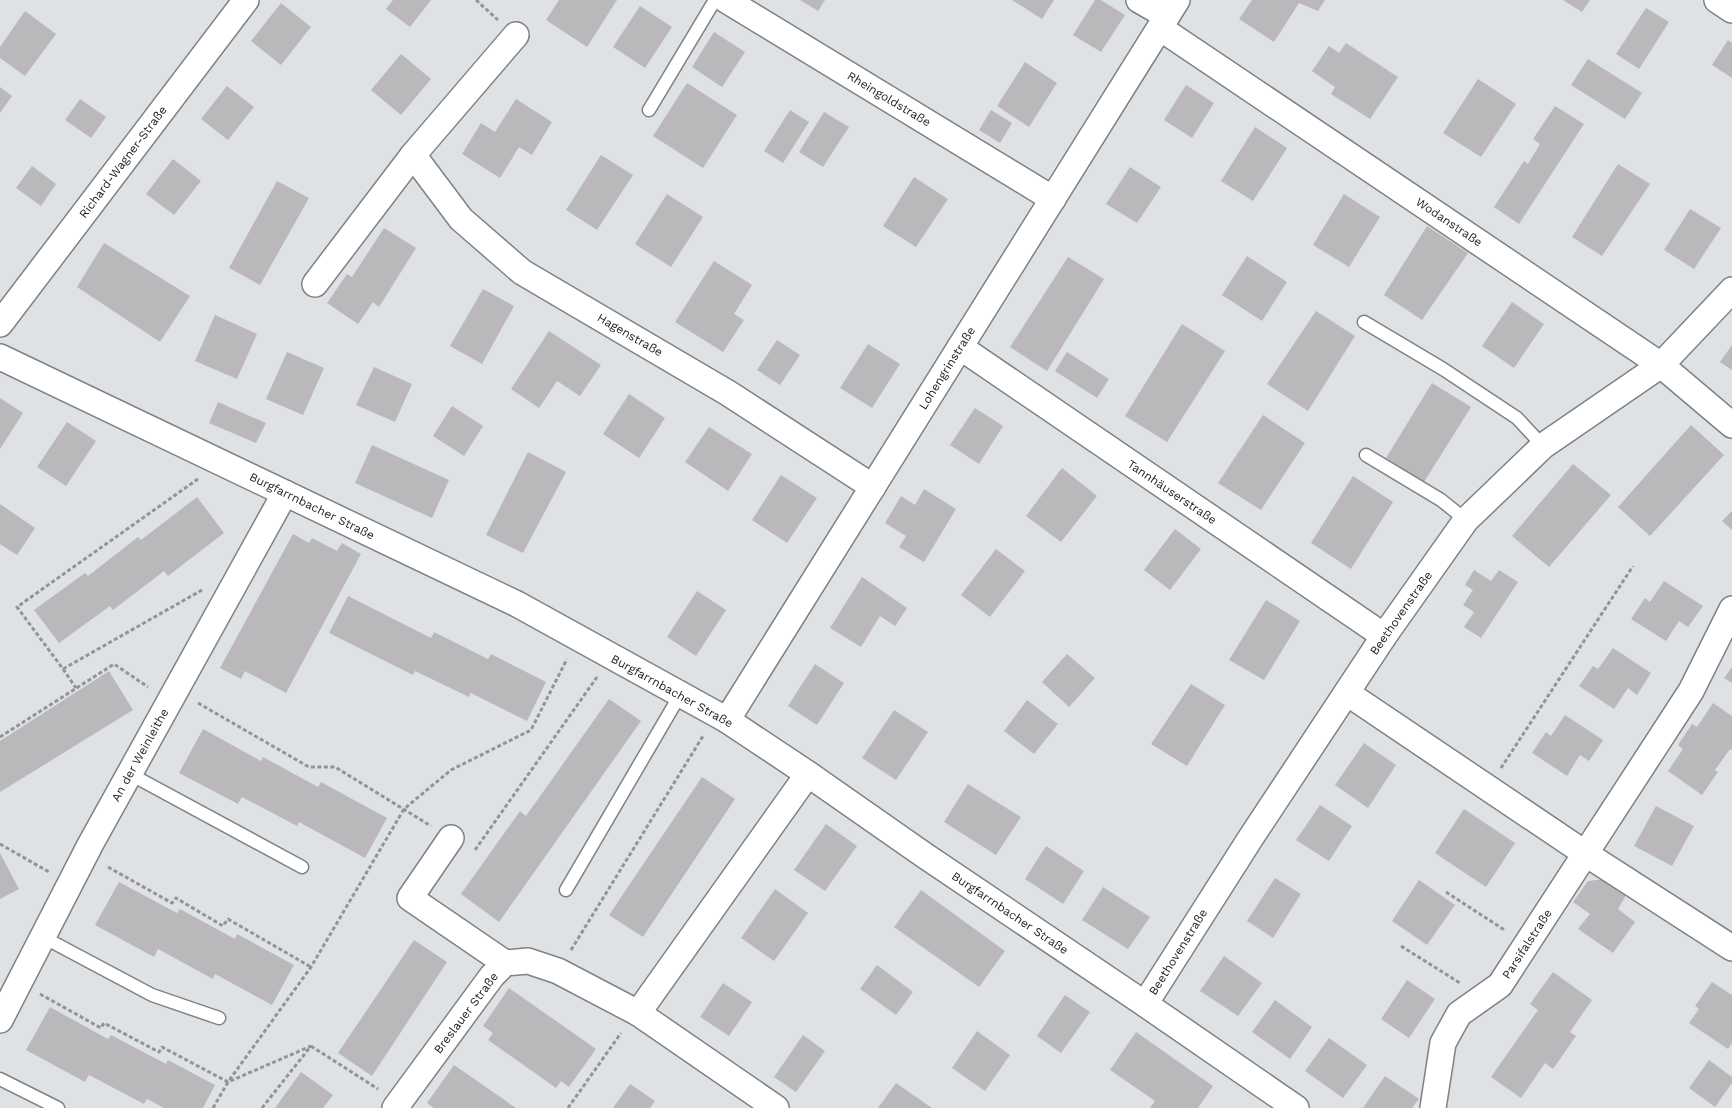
<svg xmlns="http://www.w3.org/2000/svg" width="1732" height="1108" font-family="'Work Sans',sans-serif">
<style>
.building{fill:#bab8bb}
.lines{fill:none;stroke-linecap:round;stroke-linejoin:round}
.service-casing{stroke:#7f8184;stroke-width:15}
.minor-casing{stroke:#7f8184;stroke-width:28}
.path{stroke:#929495;stroke-width:3;stroke-dasharray:4 2.5;stroke-linecap:butt}
.service{stroke:#fff;stroke-width:12}
.minor{stroke:#fff;stroke-width:25}
.labels{text-anchor:middle;dominant-baseline:central;stroke-width:4;stroke-linejoin:round;paint-order:stroke}
.street-label{font-size:12px;fill:#1d1d1e;stroke:#fff}
</style>
<rect width="100%" height="100%" fill="#dfe2e4"/>
<g class="building">
<path d="M393,0H431L410,27L386,9Z"/>
<path d="M559,0H617L587,47L546,20Z"/>
<path d="M800,0H825L818,11Z"/>
<path d="M1012,0H1054L1042,19Z"/>
<path d="M1095,0H1101L1125,15L1101,52L1073,35Z"/>
<path d="M1252,0H1325L1318,11L1299,3L1274,42L1239,19Z"/>
<path d="M1563,0H1590L1582,12Z"/>
<path d="M281,3L311,27L281,65L251,41Z"/>
<path d="M640,6L672,27L645,68L613,47Z"/>
<path d="M1646,8L1669,22L1639,69L1616,54Z"/>
<path d="M25,11L56,34L25,76L0,58V47Z"/>
<path d="M714,32L745,52L722,87L692,67Z"/>
<path d="M1728,40L1732,43V78L1712,65Z"/>
<path d="M1346,43L1398,77L1370,119L1331,94L1335,87L1312,71L1329,46L1339,53Z"/>
<path d="M401,54L431,79L401,115L371,90Z"/>
<path d="M1588,59L1642,93L1625,119L1571,85Z"/>
<path d="M1025,62L1057,83L1029,127L997,106Z"/>
<path d="M1478,79L1516,104L1481,157L1443,133Z"/>
<path d="M687,83L737,115L703,168L653,136Z"/>
<path d="M1186,85L1214,103L1192,138L1164,120Z"/>
<path d="M227,86L254,107L228,140L201,119Z"/>
<path d="M0,87L12,96L0,113Z"/>
<path d="M80,99L106,117L91,138L65,120Z"/>
<path d="M516,99L552,122L532,155L519,147L500,178L462,154L481,123L495,132Z"/>
<path d="M1555,106L1584,124L1519,224L1494,207L1524,161L1528,164L1540,144L1533,139Z"/>
<path d="M790,110L809,122L783,163L764,151Z"/>
<path d="M991,110L1012,123L1000,143L979,130Z"/>
<path d="M824,112L849,127L823,167L799,152Z"/>
<path d="M1255,127L1287,148L1253,201L1221,181Z"/>
<path d="M601,155L633,175L597,230L566,210Z"/>
<path d="M173,159L201,181L174,215L146,194Z"/>
<path d="M1618,164L1650,184L1602,256L1572,237Z"/>
<path d="M32,166L56,184L41,206L16,188Z"/>
<path d="M1130,167L1161,187L1137,223L1106,204Z"/>
<path d="M914,177L948,199L916,247L883,226Z"/>
<path d="M277,181L309,198L260,285L229,268Z"/>
<path d="M667,194L703,217L671,267L635,244Z"/>
<path d="M1344,194L1380,217L1349,267L1313,245Z"/>
<path d="M1690,209L1721,228L1694,269L1664,250Z"/>
<path d="M1427,226L1468,253L1422,320L1384,295Z"/>
<path d="M384,228L416,248L379,307L373,302L358,324L327,303L347,274L352,277Z"/>
<path d="M104,243L190,296L160,342L77,287Z"/>
<path d="M1247,256L1287,282L1262,321L1222,295Z"/>
<path d="M1068,257L1104,279L1047,371L1010,347Z"/>
<path d="M714,261L752,285L734,314L744,320L723,352L675,322Z"/>
<path d="M483,289L514,306L482,364L450,346Z"/>
<path d="M1512,302L1544,324L1514,368L1482,346Z"/>
<path d="M1316,311L1355,336L1308,411L1267,384Z"/>
<path d="M215,315L257,334L237,379L195,361Z"/>
<path d="M1182,324L1225,351L1167,442L1125,416Z"/>
<path d="M549,331L601,365L580,396L557,381L539,408L511,389Z"/>
<path d="M777,340L800,355L780,385L757,370Z"/>
<path d="M868,344L900,364L872,408L840,388Z"/>
<path d="M1732,345V370L1720,362Z"/>
<path d="M287,352L324,368L303,415L266,399Z"/>
<path d="M1067,352L1109,379L1097,398L1055,371Z"/>
<path d="M374,367L412,384L395,422L356,405Z"/>
<path d="M1432,383L1471,407L1424,482L1386,458Z"/>
<path d="M629,394L665,418L639,458L603,434Z"/>
<path d="M0,398L23,413L0,449Z"/>
<path d="M218,402L266,423L256,443L209,423Z"/>
<path d="M452,406L483,426L464,456L433,436Z"/>
<path d="M975,408L1003,426L979,464L950,445Z"/>
<path d="M1263,415L1305,443L1261,510L1218,483Z"/>
<path d="M67,422L96,441L66,486L37,467Z"/>
<path d="M1691,425L1724,455L1650,536L1618,507Z"/>
<path d="M709,427L752,454L728,491L685,462Z"/>
<path d="M372,445L449,480L432,518L355,483Z"/>
<path d="M528,452L566,472L523,553L486,535Z"/>
<path d="M1573,464L1611,495L1549,567L1512,536Z"/>
<path d="M1062,468L1097,496L1061,542L1026,516Z"/>
<path d="M781,475L817,498L787,543L752,520Z"/>
<path d="M1353,476L1393,502L1351,569L1311,543Z"/>
<path d="M924,489L956,509L924,562L899,547L906,536L885,523L901,496L915,505Z"/>
<path d="M197,497L224,533L168,576L164,571L113,610L110,606L59,643L34,610L85,573L88,576L138,537L141,540Z"/>
<path d="M0,504L35,528L17,555L0,544Z"/>
<path d="M1732,511V530L1722,521Z"/>
<path d="M1175,529L1201,549L1170,590L1144,570Z"/>
<path d="M293,534L309,543L312,538L337,551L342,543L361,554L286,693L245,671L241,679L220,668Z"/>
<path d="M996,549L1025,571L990,617L961,595Z"/>
<path d="M1474,570L1491,581L1499,570L1518,582L1481,638L1464,627L1474,612L1463,605L1473,590L1465,585Z"/>
<path d="M862,577L907,608L895,626L880,616L861,647L830,628Z"/>
<path d="M1664,581L1703,606L1688,627L1679,621L1666,641L1631,619L1645,598L1650,602Z"/>
<path d="M697,591L726,610L696,656L667,637Z"/>
<path d="M348,596L431,638L434,632L488,659L491,654L546,682L527,721L471,693L469,697L415,671L413,675L329,633Z"/>
<path d="M1266,600L1300,621L1264,680L1229,660Z"/>
<path d="M1613,648L1651,673L1637,695L1628,688L1614,709L1579,686L1593,666L1598,669Z"/>
<path d="M1067,654L1095,678L1069,707L1042,682Z"/>
<path d="M815,664L844,683L817,725L788,706Z"/>
<path d="M1732,667V683L1724,678Z"/>
<path d="M109,671L133,710L0,792V741Z"/>
<path d="M1191,684L1225,705L1187,766L1151,744Z"/>
<path d="M609,699L641,721L499,922L461,894L520,811L526,816Z"/>
<path d="M1027,700L1058,724L1034,754L1004,731Z"/>
<path d="M1713,703L1732,716V750L1730,749L1715,770L1718,772L1702,795L1668,771L1683,749L1678,745L1692,724L1697,727Z"/>
<path d="M894,710L928,732L896,780L862,758Z"/>
<path d="M1565,715L1603,740L1589,761L1580,755L1567,776L1532,753L1546,732L1551,736Z"/>
<path d="M203,729L261,761L263,757L318,787L321,782L387,818L365,858L299,822L297,826L242,797L238,804L179,773Z"/>
<path d="M1364,743L1396,765L1368,808L1335,785Z"/>
<path d="M702,777L735,799L643,937L609,915Z"/>
<path d="M968,784L1021,817L996,855L944,822Z"/>
<path d="M1320,805L1352,826L1329,861L1296,840Z"/>
<path d="M1656,806L1694,826L1672,866L1634,846Z"/>
<path d="M1464,809L1515,843L1486,887L1435,853Z"/>
<path d="M826,824L857,846L825,891L794,870Z"/>
<path d="M1046,846L1084,871L1063,904L1025,879Z"/>
<path d="M0,853L19,889L0,899Z"/>
<path d="M1275,878L1301,894L1273,938L1247,921Z"/>
<path d="M1604,879L1626,895L1618,909L1635,922L1613,953L1578,929L1590,914L1573,902L1588,881Z"/>
<path d="M1419,880L1455,905L1427,945L1392,921Z"/>
<path d="M119,882L177,913L180,909L235,939L237,934L294,965L272,1005L215,974L213,979L158,949L154,957L95,925Z"/>
<path d="M1103,887L1150,917L1128,949L1082,920Z"/>
<path d="M775,889L808,913L774,961L741,938Z"/>
<path d="M921,890L1005,951L979,987L894,927Z"/>
<path d="M414,940L447,962L372,1076L338,1053Z"/>
<path d="M1224,956L1262,983L1238,1016L1200,991Z"/>
<path d="M877,965L913,992L896,1015L860,989Z"/>
<path d="M1553,972L1592,1000L1570,1032L1576,1036L1553,1069L1545,1063L1521,1098L1491,1077L1538,1010L1530,1004Z"/>
<path d="M1407,980L1435,999L1409,1038L1381,1019Z"/>
<path d="M1712,982L1732,995V1043L1728,1049L1689,1023L1699,1009L1695,1006Z"/>
<path d="M723,983L752,1002L729,1036L700,1017Z"/>
<path d="M509,988L596,1049L569,1087L561,1081L556,1088L488,1040L493,1033L483,1026Z"/>
<path d="M1065,995L1090,1012L1061,1053L1037,1036Z"/>
<path d="M1275,1000L1312,1027L1290,1059L1252,1032Z"/>
<path d="M50,1007L108,1039L111,1035L166,1064L168,1060L215,1085L203,1108H164L147,1099L144,1104L89,1075L85,1082L26,1050Z"/>
<path d="M977,1031L1010,1055L985,1091L952,1068Z"/>
<path d="M1136,1032L1213,1086L1198,1108H1150L1155,1101L1110,1070Z"/>
<path d="M803,1035L825,1051L796,1092L774,1077Z"/>
<path d="M1329,1038L1367,1065L1343,1098L1305,1071Z"/>
<path d="M1709,1060L1732,1077V1083L1715,1107L1689,1088Z"/>
<path d="M454,1065L516,1108H434L427,1103Z"/>
<path d="M301,1072L333,1095L323,1108H275Z"/>
<path d="M1385,1076L1419,1099L1412,1108H1363Z"/>
<path d="M896,1083L932,1108H878Z"/>
<path d="M630,1084L655,1101L650,1108H613Z"/>
</g>
<g class="lines">
<defs>
<g id="service">
<path d="M649,110L715,0"/>
<path d="M1364,322L1443,369L1517,418L1543,446"/>
<path d="M1366,455L1441,500L1466,520"/>
<path d="M130,774L302,867"/>
<path d="M566,890L680,695"/>
<path d="M43,937L152,995L219,1018"/>
<path d="M0,1079L58,1108"/>
</g>
<g id="minor">
<path d="M726,0L1053,199"/>
<path d="M1139,0L1167,16"/>
<path d="M1717,0L1732,10"/>
<path d="M1160,28L1661,365L1732,425"/>
<path d="M413,155L461,219L522,272L728,393L873,487"/>
<path d="M315,284L413,155L516,35"/>
<path d="M0,324L246,0"/>
<path d="M960,347L1384,636"/>
<path d="M0,357L517,604L727,720L808,774L924,855L1145,1004L1296,1108"/>
<path d="M1347,693L1586,854L1732,948"/>
<path d="M727,720L1177,0"/>
<path d="M451,838L410,898L505,963"/>
<path d="M1145,1004L1250,839L1384,636L1466,520L1543,446L1661,365L1732,290"/>
<path d="M638,1013L808,774"/>
<path d="M0,1020L90,845L285,493"/>
<path d="M395,1108L492,976L505,963L528,961L558,971L638,1013L776,1108"/>
<path d="M1433,1108L1443,1043L1459,1014L1500,985L1691,691L1732,609"/>
</g>
</defs>
<use href="#service" class="service-casing"/>
<use href="#minor" class="minor-casing"/>
<g class="path">
<path d="M476,0L498,20"/>
<path d="M198,479L17,607L63,669L202,590"/>
<path d="M63,669L76,688"/>
<path d="M198,703L309,767H335L431,826"/>
<path d="M0,737L114,664L148,687"/>
<path d="M1501,768L1633,566"/>
<path d="M0,844L49,872"/>
<path d="M475,850L597,677"/>
<path d="M108,867L172,903L176,898L223,926L228,919L311,967"/>
<path d="M1446,892L1506,931"/>
<path d="M1401,946L1460,983"/>
<path d="M571,950L703,736"/>
<path d="M40,994L101,1028L104,1023L159,1052L162,1047L228,1082L311,1046"/>
<path d="M311,1046L378,1089"/>
<path d="M213,1108L228,1082L311,967L404,809L451,770L531,730L567,659"/>
<path d="M262,1108L311,1046"/>
<path d="M568,1108L621,1033"/>
</g>
<use href="#service" class="service"/>
<use href="#minor" class="minor"/>
</g>
<g class="labels">
<g class="street-label">
<text transform="translate(889 99) rotate(31)">Rheingoldstraße</text>
<text transform="translate(123 162) rotate(-53)">Richard-Wagner-Straße</text>
<text transform="translate(1449 222) rotate(34)">Wodanstraße</text>
<text transform="translate(630 335) rotate(30)">Hagenstraße</text>
<text transform="translate(947 368) rotate(-58)">Lohengrinstraße</text>
<text transform="translate(1172 492) rotate(34)">Tannhäuserstraße</text>
<text transform="translate(312 506) rotate(26)">Burgfarrnbacher Straße</text>
<text transform="translate(1401 613) rotate(-55)">Beethovenstraße</text>
<text transform="translate(672 691) rotate(29)">Burgfarrnbacher Straße</text>
<text transform="translate(140 755) rotate(-61)">An der Weinleithe</text>
<text transform="translate(1010 913) rotate(34)">Burgfarrnbacher Straße</text>
<text transform="translate(1527 944) rotate(-57)">Parsifalstraße</text>
<text transform="translate(1178 952) rotate(-58)">Beethovenstraße</text>
<text transform="translate(466 1013) rotate(-53)">Breslauer Straße</text>
</g>
</g>
</svg>
